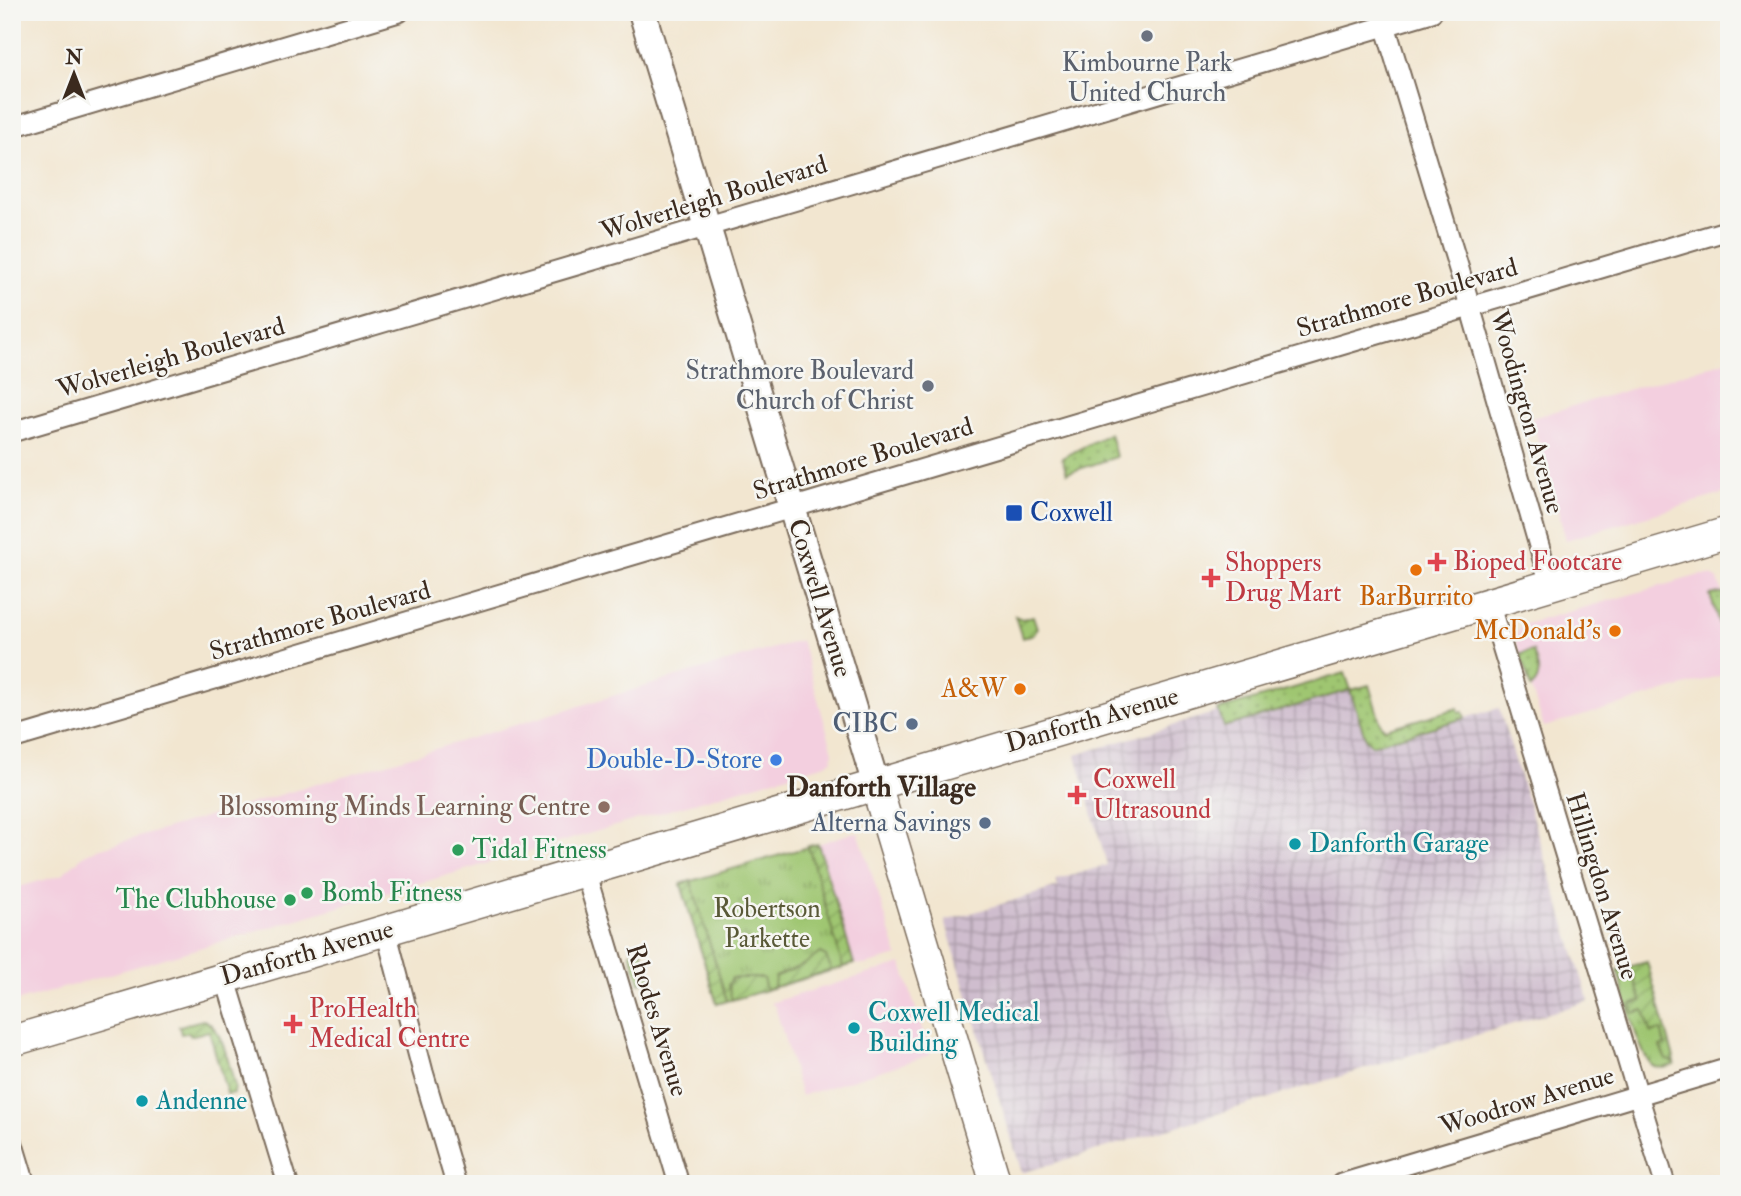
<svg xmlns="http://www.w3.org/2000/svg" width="1741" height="1196" font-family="'IM FELL Double Pica',serif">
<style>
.built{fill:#f3cfdf}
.industrial{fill:url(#industrial-grid)}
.grass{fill:url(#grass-dots);stroke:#6d7848;stroke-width:2}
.park{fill:url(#park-tufts);stroke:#6d7848;stroke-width:2}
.garden{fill:url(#garden-furrows);stroke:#6d7848;stroke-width:2}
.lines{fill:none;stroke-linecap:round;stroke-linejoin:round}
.minor-casing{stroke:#7b6c5c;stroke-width:23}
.secondary-casing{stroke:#7b6c5c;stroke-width:30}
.primary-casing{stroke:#7b6c5c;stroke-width:33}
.minor{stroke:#fff;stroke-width:19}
.secondary{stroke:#fff;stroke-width:26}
.primary{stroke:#fff;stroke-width:30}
.worship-dot{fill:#6b7280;stroke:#f6f6f2;stroke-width:2.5}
.transit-dot{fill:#1a4fb4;stroke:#f6f6f2;stroke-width:2.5}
.health-dot{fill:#e0444e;stroke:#f6f6f2;stroke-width:2.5}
.food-dot{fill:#e8710a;stroke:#f6f6f2;stroke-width:2.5}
.service-dot{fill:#5c6f8a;stroke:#f6f6f2;stroke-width:2.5}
.shop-dot{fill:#3f7fe0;stroke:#f6f6f2;stroke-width:2.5}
.education-dot{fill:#8d6e63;stroke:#f6f6f2;stroke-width:2.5}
.culture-dot{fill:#0f9aa8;stroke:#f6f6f2;stroke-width:2.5}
.leisure-dot{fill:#2e9e5b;stroke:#f6f6f2;stroke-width:2.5}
.labels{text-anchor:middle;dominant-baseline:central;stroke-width:5;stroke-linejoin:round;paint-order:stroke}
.worship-label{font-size:26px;fill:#5b616d;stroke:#f6f6f2}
.street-label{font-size:26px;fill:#3b2a1e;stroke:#f6f6f2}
.transit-label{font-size:26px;fill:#164399;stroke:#f6f6f2;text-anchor:start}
.health-label{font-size:26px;fill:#be3a42;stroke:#f6f6f2;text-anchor:start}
.food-label{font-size:26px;fill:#c56008;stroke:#f6f6f2;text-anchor:end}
.service-label{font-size:26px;fill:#4e5e75;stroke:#f6f6f2;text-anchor:end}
.shop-label{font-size:26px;fill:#366cbe;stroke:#f6f6f2;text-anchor:end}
.education-label{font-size:26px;fill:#785e54;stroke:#f6f6f2;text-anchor:end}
.culture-label{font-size:26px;fill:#0d838f;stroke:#f6f6f2;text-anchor:start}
.leisure-label{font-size:26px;fill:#27864d;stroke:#f6f6f2;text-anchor:start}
.park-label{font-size:26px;fill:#595937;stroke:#f6f6f2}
.neighbourhood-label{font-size:28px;font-weight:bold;fill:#3b2a1e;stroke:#f6f6f2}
</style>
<defs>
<pattern id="industrial-grid" width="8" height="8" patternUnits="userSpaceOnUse" patternTransform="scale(1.75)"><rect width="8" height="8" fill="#cfbdce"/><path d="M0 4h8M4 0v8" fill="none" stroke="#a99aa7"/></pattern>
<pattern id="grass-dots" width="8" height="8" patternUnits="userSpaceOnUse" patternTransform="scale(1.75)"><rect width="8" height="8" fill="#9fc671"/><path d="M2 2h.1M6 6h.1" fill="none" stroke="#83a15c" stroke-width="1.8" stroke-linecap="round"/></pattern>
<pattern id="park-tufts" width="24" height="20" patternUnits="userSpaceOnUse" patternTransform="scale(1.75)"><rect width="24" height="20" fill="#9fc671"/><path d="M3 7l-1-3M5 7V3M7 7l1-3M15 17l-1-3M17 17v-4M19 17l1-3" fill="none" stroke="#83a15c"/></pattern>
<pattern id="garden-furrows" width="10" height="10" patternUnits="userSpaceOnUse" patternTransform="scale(1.75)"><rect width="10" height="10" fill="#9fc671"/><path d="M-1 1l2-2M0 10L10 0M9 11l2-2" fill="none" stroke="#83a15c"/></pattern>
</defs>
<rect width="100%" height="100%" fill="#f6f6f2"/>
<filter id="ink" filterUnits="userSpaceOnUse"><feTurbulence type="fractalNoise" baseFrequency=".0143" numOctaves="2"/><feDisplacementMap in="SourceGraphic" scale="14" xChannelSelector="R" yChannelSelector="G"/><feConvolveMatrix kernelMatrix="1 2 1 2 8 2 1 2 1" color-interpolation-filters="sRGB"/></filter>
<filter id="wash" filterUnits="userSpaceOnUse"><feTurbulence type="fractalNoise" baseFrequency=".00686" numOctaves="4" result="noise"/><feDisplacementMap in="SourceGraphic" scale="28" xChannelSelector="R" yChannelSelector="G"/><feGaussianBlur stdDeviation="1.57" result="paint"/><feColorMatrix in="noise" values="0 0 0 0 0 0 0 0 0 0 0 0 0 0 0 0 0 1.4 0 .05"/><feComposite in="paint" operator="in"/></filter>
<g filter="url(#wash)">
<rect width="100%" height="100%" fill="#f2e6d0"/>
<g class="built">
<path d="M1729,360V492L1566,540L1532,418Z"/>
<path d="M1700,575H1712L1718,580L1729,612V673L1544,727L1516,642V636L1522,625Z"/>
<path d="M801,640L833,752L832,759L826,764L12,1003V889L61,875L88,852Z"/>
<path d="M855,832L859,834L898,956L865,965L854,964L818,844Z"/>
<path d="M902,964L930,1055L801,1096L775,1006L770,1003Z"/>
</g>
<path class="industrial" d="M1345,673L1366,739L1399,737L1499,708L1589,1001L1022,1173L945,921L1058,887L1056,880L1107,865L1076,755Z"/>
<g class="grass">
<path d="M1110,433L1116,457L1067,473L1062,458Z"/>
<path d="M1719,593H1723L1729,612V627L1721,630L1710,595Z"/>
<path d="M1533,651C1537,665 1544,677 1531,688L1520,654Z"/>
<path d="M1345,673L1351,690L1369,685L1381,725L1385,729L1458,708L1459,712H1463L1465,718L1372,745L1366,740L1350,690L1224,727L1218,710Z"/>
</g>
<g class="park">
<path d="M818,844L854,964L717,1004L681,884Z"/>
<path d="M1647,962L1675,1064C1669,1067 1661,1070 1654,1066C1639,1059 1623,989 1618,970Z"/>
</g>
<g class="garden">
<path d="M1015,616L1022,619L1033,616L1037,628L1034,634L1022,638Z"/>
<path d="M818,844L854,964L843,967L808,846Z"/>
<path d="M691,881L727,1001L717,1004L681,884Z"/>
<path d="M641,948L651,980L640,983L630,952Z"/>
<path d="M820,953L826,956L831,970L774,987L775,977L805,964Z"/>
<path d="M1647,962L1675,1062L1666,1060L1660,1047L1665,1045L1661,1030L1651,1033L1644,1010L1633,1013L1631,1005L1641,1001L1634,976L1620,980L1618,970Z"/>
<path d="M732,978H763L766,990L732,1000L728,985Z"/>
<path d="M203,1020C223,1026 229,1067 235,1086L234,1093L227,1094L209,1031L190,1036L189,1032L181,1034L179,1026Z"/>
</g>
</g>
<g filter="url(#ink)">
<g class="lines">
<defs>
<g id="minor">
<path d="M1381,12L1465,289L1550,584"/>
<path d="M12,127L399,12"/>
<path d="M12,432L1432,12"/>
<path d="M1489,603L1665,1184"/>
<path d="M12,739L1729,230"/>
<path d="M585,871L679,1184"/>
<path d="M386,931L423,1072L456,1184"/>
<path d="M225,977L288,1184"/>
<path d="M12,1141L25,1184"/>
<path d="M1341,1184L1729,1068"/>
</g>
<path id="secondary" d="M642,12L876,785"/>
<g id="primary">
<path d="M876,785L996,1184"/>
<path d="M12,1041L1729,532"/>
</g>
</defs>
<use href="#minor" class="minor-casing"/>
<use href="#secondary" class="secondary-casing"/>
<use href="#primary" class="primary-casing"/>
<use href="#minor" class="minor"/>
<use href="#secondary" class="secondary"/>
<use href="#primary" class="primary"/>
</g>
</g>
<g class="worship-dot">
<circle cx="1147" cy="36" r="7"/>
<circle cx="928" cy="386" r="7"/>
</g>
<rect class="transit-dot" x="1005" y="504" width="18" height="18" rx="3.5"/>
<g class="health-dot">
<path d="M1433.5 551.5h7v7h7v7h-7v7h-7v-7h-7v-7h7z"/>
<path d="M1207.5 567.5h7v7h7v7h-7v7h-7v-7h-7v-7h7z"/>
<path d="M1073.5 784.5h7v7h7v7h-7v7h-7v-7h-7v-7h7z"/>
<path d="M289.5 1013.5h7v7h7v7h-7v7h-7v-7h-7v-7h7z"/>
</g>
<g class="food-dot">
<circle cx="1416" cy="570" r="7"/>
<circle cx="1615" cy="631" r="7"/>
<circle cx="1020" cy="689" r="7"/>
</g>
<g class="service-dot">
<circle cx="912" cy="724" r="7"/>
<circle cx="985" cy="823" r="7"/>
</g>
<circle class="shop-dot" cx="776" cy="760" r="7"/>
<circle class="education-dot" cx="604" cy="807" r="7"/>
<g class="culture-dot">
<circle cx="1295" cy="844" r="7"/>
<circle cx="854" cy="1028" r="7"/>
<circle cx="142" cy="1101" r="7"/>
</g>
<g class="leisure-dot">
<circle cx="458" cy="850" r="7"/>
<circle cx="307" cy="893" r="7"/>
<circle cx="290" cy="900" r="7"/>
</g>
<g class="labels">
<g class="worship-label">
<text x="1147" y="63">Kimbourne Park<tspan x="1147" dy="30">United Church</tspan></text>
<text x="914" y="371" text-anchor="end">Strathmore Boulevard<tspan x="914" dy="30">Church of Christ</tspan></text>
</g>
<g class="street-label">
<text transform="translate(714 198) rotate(-17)">Wolverleigh Boulevard</text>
<text transform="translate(1407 298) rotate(-16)">Strathmore Boulevard</text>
<text transform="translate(171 358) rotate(-16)">Wolverleigh Boulevard</text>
<text transform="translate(1527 412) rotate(74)">Woodington Avenue</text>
<text transform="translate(863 459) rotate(-17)">Strathmore Boulevard</text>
<text transform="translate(820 598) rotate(73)">Coxwell Avenue</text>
<text transform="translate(320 621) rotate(-16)">Strathmore Boulevard</text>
<text transform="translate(1092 720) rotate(-16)">Danforth Avenue</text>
<text transform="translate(1602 886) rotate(73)">Hillingdon Avenue</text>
<text transform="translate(307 953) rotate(-16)">Danforth Avenue</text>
<text transform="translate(657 1020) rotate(73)">Rhodes Avenue</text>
<text transform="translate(1527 1101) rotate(-17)">Woodrow Avenue</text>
</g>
<g class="transit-label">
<text x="1030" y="513">Coxwell</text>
</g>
<g class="health-label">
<text x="1453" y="562">Bioped Footcare</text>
<text x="1225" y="563">Shoppers<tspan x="1225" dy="30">Drug Mart</tspan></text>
<text x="1093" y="780">Coxwell<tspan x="1093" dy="30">Ultrasound</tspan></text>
<text x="309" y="1009">ProHealth<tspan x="309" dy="30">Medical Centre</tspan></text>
</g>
<g class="food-label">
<text x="1416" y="597" text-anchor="middle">BarBurrito</text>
<text x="1601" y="631">McDonald's</text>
<text x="1006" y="689">A&amp;W</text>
</g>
<g class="service-label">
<text x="898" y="724">CIBC</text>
<text x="971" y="823">Alterna Savings</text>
</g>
<g class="shop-label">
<text x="762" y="760">Double-D-Store</text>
</g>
<g class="education-label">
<text x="590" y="807">Blossoming Minds Learning Centre</text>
</g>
<g class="culture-label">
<text x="1309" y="844">Danforth Garage</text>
<text x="868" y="1013">Coxwell Medical<tspan x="868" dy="30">Building</tspan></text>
<text x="156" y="1101">Andenne</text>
</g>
<g class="leisure-label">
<text x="472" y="850">Tidal Fitness</text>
<text x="321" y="893">Bomb Fitness</text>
<text x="276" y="900" text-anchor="end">The Clubhouse</text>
</g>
<g class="park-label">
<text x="767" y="909">Robertson<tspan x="767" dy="30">Parkette</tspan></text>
</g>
<g class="neighbourhood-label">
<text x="881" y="787">Danforth Village</text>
</g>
</g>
<rect width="1741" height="1196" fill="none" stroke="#f6f6f2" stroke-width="42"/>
<g transform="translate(74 74)" stroke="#f6f6f2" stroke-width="5" paint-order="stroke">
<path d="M0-5L12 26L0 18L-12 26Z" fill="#3b2a1e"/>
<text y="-10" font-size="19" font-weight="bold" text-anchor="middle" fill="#3b2a1e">N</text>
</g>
</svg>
